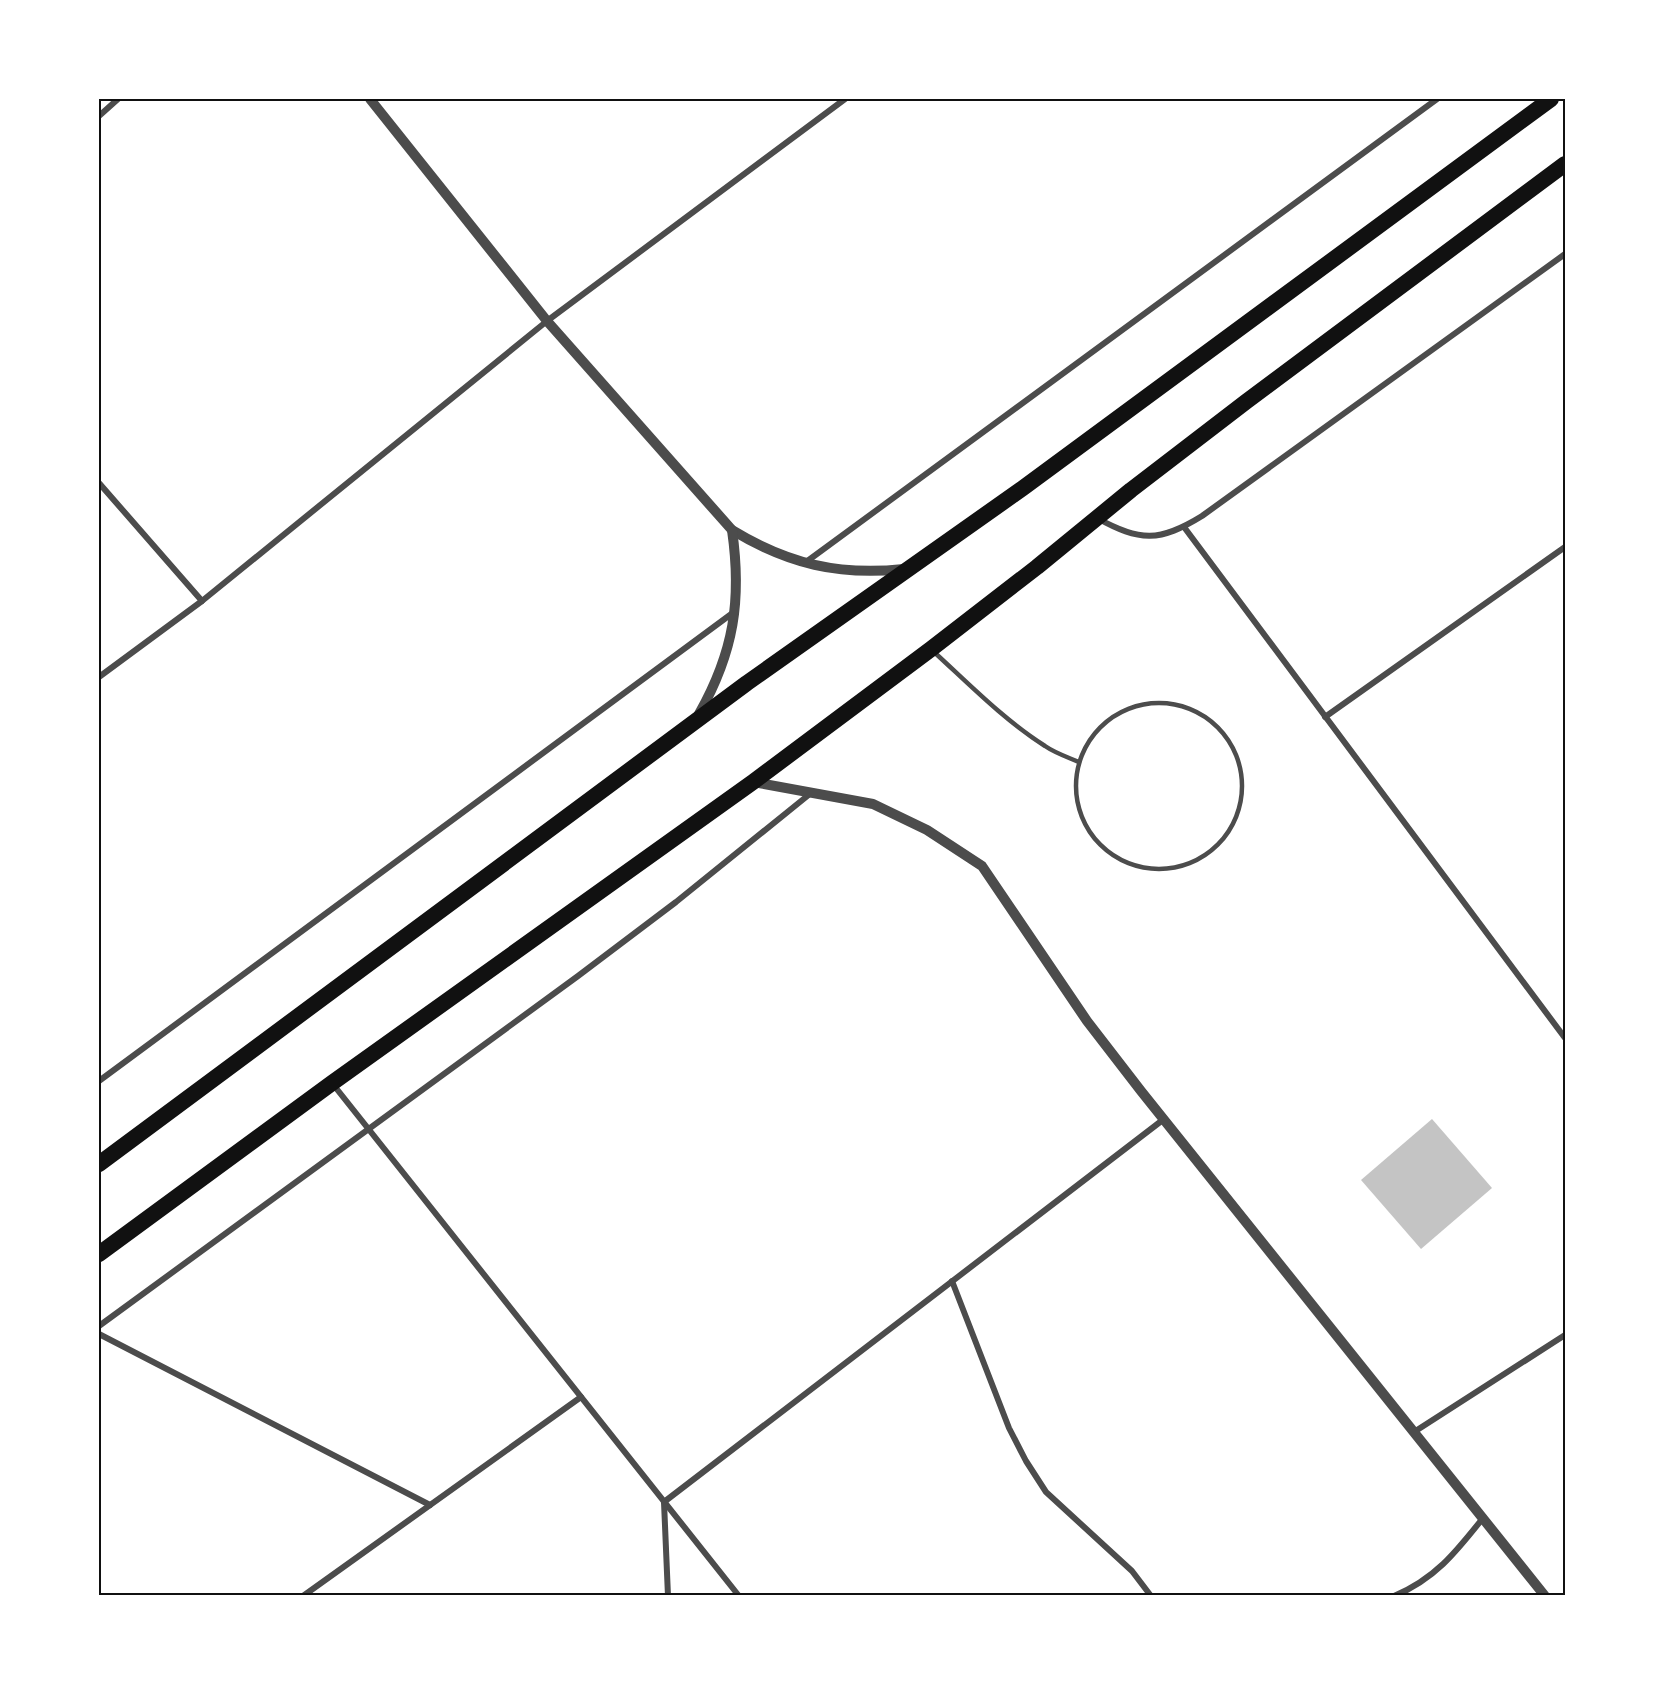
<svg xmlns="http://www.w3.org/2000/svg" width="1664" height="1695" font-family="'IBM Plex Serif',serif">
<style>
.building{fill:#c4c4c4}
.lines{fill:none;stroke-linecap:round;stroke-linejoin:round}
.service{stroke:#4c4c4c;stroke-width:4.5}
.minor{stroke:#4c4c4c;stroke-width:6}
.tertiary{stroke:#4c4c4c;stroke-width:10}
.trunk{stroke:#111;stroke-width:16}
.neatline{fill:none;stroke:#111;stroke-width:2}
</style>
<rect width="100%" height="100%" fill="#fff"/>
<path class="building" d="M1432,1119L1492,1188L1421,1249L1361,1180Z"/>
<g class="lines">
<g class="service">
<path d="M934,652C969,684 1004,720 1045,746C1055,753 1067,757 1079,762"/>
<circle cx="1159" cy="786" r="83"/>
</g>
<g class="minor">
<path d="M99,116L118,99"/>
<path d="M99,483L202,601"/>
<path d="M1097,518C1140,542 1160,542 1202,516L1565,254"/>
<path d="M1184,527L1565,1038"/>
<path d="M806,562L1437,99"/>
<path d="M99,677L202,601L547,321L845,99"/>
<path d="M1325,717L1565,547"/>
<path d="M99,1081L734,612"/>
<path d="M332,1083L739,1596"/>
<path d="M952,1281L1009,1428L1026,1461L1046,1492L1132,1571L1151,1596"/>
<path d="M99,1326L578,976L676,902L811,793"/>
<path d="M99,1334L430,1505"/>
<path d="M1414,1432L1565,1335"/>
<path d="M664,1502L1164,1119"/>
<path d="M664,1502L668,1596"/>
<path d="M303,1596L581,1397"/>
<path d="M1394,1596C1435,1579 1456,1552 1483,1518"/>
</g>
<g class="tertiary">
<path d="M370,99L547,321L732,530C788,564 839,576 904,569"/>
<path d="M699,714C734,652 742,600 732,530"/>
<path d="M753,782L873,804L927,830L982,866L1087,1021L1141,1091L1545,1596"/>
</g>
<g class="trunk">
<path d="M99,1164L747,683L1023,488L1551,99"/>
<path d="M99,1254L332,1083L753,782L931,649L1037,567L1131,490L1247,401L1565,164"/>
</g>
</g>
<rect width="1664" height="1695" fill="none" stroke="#ffffff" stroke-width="201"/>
<rect x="100" y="100" width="1464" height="1494" class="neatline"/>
</svg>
